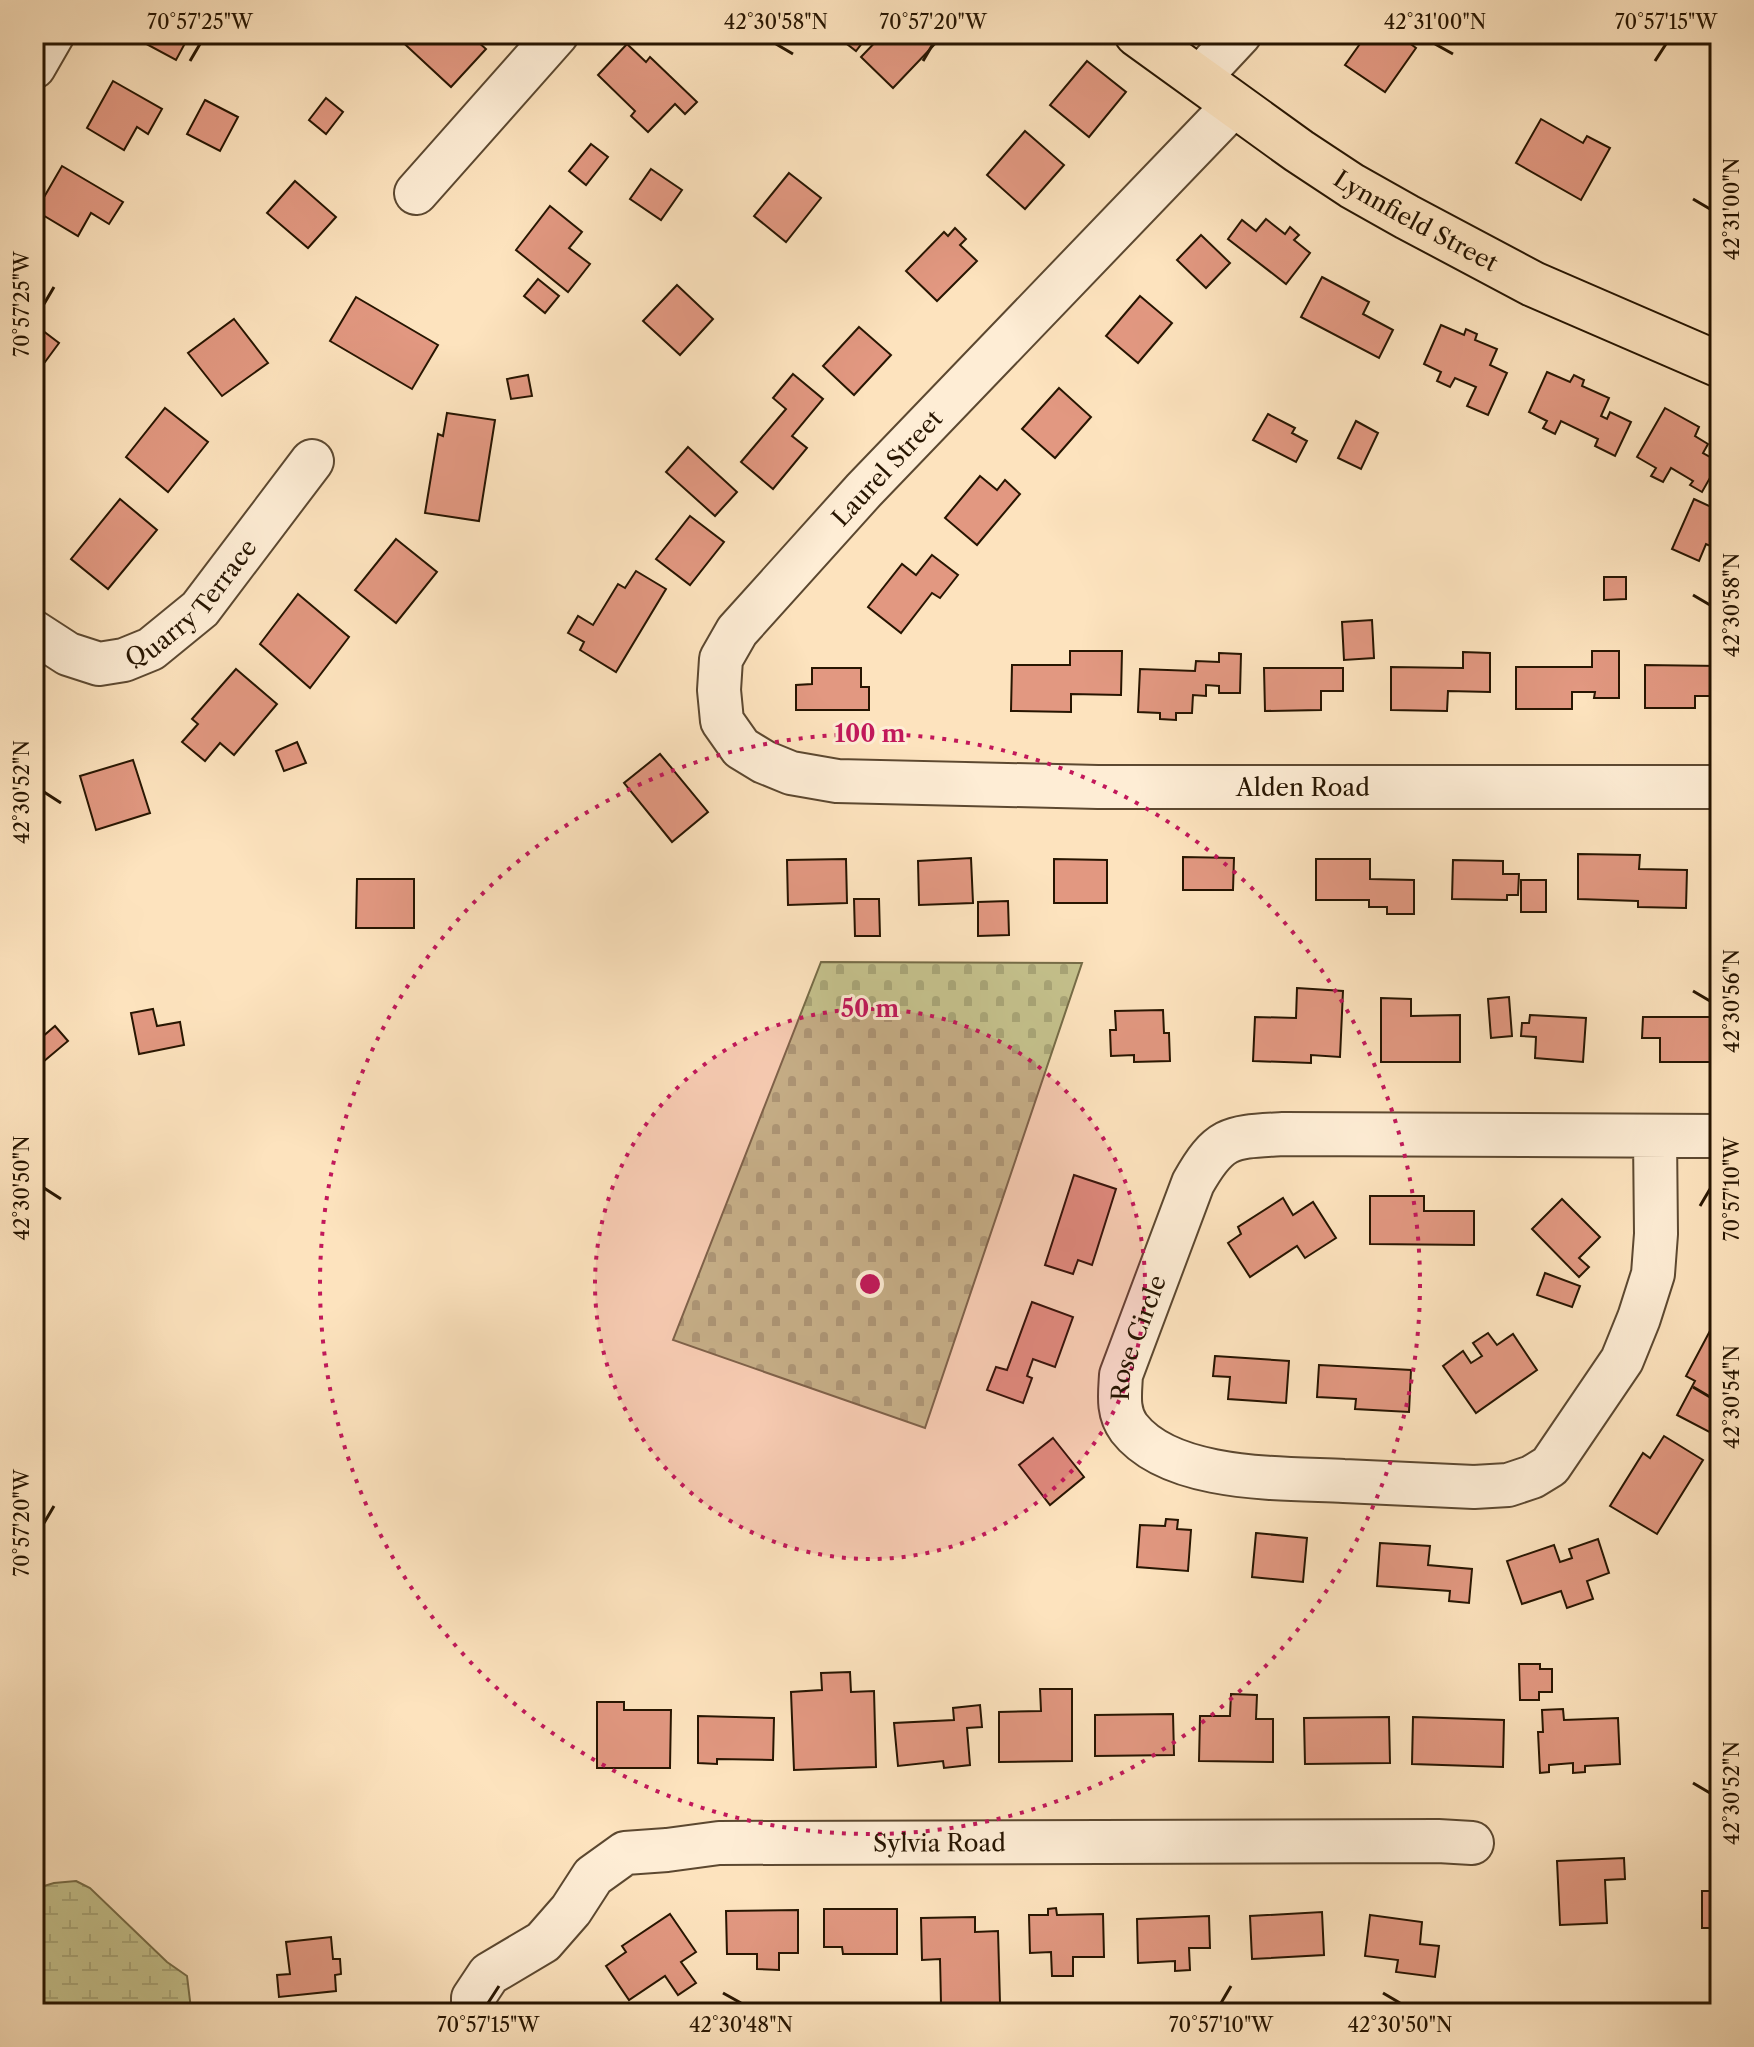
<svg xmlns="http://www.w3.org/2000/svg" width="1754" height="2047" font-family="'Libre Caslon Text',serif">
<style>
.wetland{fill:url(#wetland-marsh);stroke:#766c47;stroke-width:2}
.cemetery{fill:url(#cemetery-stones);stroke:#766c47;stroke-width:2}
.building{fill:#e29881;stroke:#271501;stroke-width:2}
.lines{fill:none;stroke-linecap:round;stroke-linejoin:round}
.minor-casing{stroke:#5c4830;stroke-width:46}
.major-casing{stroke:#271501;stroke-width:48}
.minor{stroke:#feedd5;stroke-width:42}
.major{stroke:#fde3be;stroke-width:44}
.ticks{fill:none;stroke:#271501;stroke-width:3}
.ring{fill:none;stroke:#c2185b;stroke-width:4;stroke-dasharray:4 8}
.labels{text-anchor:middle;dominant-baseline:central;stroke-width:6;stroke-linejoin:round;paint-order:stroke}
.street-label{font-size:24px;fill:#271501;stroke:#feedd5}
.centre{fill:#c2185b;stroke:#feedd5;stroke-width:4}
.ring-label{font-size:24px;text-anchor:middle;font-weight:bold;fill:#c2185b;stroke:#feedd5;stroke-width:6;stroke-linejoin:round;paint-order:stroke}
.neatline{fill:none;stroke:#271501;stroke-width:3}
.ticks-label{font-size:20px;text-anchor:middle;fill:#271501}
</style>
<defs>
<pattern id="wetland-marsh" width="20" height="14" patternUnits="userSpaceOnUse" patternTransform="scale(2)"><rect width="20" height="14" fill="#c5c28d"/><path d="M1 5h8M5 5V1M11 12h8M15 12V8" fill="none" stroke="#a9a678"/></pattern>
<pattern id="cemetery-stones" width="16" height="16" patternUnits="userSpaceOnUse" patternTransform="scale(2)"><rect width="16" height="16" fill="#c5c28d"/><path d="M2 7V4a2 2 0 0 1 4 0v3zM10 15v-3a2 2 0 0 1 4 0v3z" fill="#a9a678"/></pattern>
</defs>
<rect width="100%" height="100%" fill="#fde3be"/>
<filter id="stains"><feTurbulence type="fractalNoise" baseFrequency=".0025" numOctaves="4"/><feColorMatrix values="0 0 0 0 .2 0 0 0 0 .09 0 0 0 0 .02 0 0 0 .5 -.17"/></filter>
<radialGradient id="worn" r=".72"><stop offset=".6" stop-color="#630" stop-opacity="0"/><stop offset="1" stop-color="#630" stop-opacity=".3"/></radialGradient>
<path class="wetland" d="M76,1881L90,1888L167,1962L187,1976L191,2009L189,2013H34V1889L54,1883Z"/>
<path class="cemetery" d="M821,962L1082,963L925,1428L673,1340Z"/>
<g class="building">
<path d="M142,34H190L176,60L139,40Z"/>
<path d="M398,34H469L486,49L451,87L396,36Z"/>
<path d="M834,34H869L856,51Z"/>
<path d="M883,34H924L935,44L893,88L861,57Z"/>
<path d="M1367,34H1401L1400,36L1416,48L1385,92L1345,65Z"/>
<path d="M627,44L646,62L650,57L697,102L685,114L675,104L648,132L631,116L635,111L598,75Z"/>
<path d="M1087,61L1126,92L1089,137L1050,105Z"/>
<path d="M113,81L162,109L148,134L137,127L124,150L87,128Z"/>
<path d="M326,98L343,112L326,134L309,120Z"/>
<path d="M205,100L238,117L220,151L187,134Z"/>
<path d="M1541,119L1583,143L1587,136L1610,148L1581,200L1516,163Z"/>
<path d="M1025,131L1064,165L1025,209L987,175Z"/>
<path d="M591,144L608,157L586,185L569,171Z"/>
<path d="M62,166L123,202L109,224L91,213L78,236L36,211Z"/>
<path d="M651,169L682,190L661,220L630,199Z"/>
<path d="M789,173L821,198L786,242L754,216Z"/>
<path d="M295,181L336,217L308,248L267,213Z"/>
<path d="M550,206L582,232L569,248L590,264L568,292L516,250Z"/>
<path d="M1266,219L1285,234L1290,227L1299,235L1294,240L1310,253L1286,284L1228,239L1242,220L1256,231Z"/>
<path d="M955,228L966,239L960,245L977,261L937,301L906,271L944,232L948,236Z"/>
<path d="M1201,235L1230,263L1206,288L1177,260Z"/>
<path d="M1322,277L1369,302L1363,314L1393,330L1379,358L1301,317Z"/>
<path d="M538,279L559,296L545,313L524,296Z"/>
<path d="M677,285L713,319L680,355L643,321Z"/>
<path d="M1140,296L1172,323L1138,363L1106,336Z"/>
<path d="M356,297L438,345L412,389L330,341Z"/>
<path d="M234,319L268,363L222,396L188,353Z"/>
<path d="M34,324L59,343L45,362L34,355Z"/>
<path d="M1441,325L1464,335L1466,329L1477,334L1475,340L1497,349L1490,365L1507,373L1488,415L1467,406L1476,387L1455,378L1450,387L1437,381L1441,372L1424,364Z"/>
<path d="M859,327L891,355L854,395L823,366Z"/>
<path d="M1547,372L1570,382L1574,375L1584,380L1582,386L1609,398L1601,416L1607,419L1610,412L1631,422L1615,456L1595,446L1598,439L1561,421L1555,434L1543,428L1547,421L1529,412Z"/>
<path d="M793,374L823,399L792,436L807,448L773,489L741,462L786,409L773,398Z"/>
<path d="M528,375L532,396L511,399L507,379Z"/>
<path d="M1059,388L1091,417L1055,458L1022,429Z"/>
<path d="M165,408L208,442L168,492L126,457Z"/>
<path d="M1665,408L1699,427L1695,436L1708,444L1703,453L1719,462L1702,492L1690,485L1693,481L1671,468L1663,482L1651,476L1656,468L1637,457Z"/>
<path d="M447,413L495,420L479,521L425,513L438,434L443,436Z"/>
<path d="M1268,414L1295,428L1292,433L1307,441L1296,462L1253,440Z"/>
<path d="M1356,421L1378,433L1361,469L1338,458Z"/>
<path d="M688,447L737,492L715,516L666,472Z"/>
<path d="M980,476L997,490L1005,480L1020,494L977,545L945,518Z"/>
<path d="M120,499L157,530L108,589L71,559Z"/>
<path d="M1694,499L1720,511V536L1715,548L1706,544L1699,561L1672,549Z"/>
<path d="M690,516L724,542L690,585L656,559Z"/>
<path d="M396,539L437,572L396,623L355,590Z"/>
<path d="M932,555L958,575L940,598L932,593L901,633L868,607L902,564L916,575Z"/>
<path d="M636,571L666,589L616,672L580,650L584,642L568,633L578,616L593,625L618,584L625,588Z"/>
<path d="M1604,577H1626V599L1604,600Z"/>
<path d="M298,594L349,637L310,688L260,644Z"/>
<path d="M1372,620L1374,658L1344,660L1342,622Z"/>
<path d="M1070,651H1122L1121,695L1071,694V712L1011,711L1012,665H1070Z"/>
<path d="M1592,651H1619V698H1594L1595,692H1572V709H1516V667H1592Z"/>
<path d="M1463,652L1490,653V692L1448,691L1447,711L1391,710V667L1463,668Z"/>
<path d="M1719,652H1720V696H1695V708H1645V665L1720,666Z"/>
<path d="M1219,653L1241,654L1240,693H1219V686L1206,685V696L1193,695L1192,713H1176V720L1160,719V713L1138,712L1140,669L1195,671L1196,661L1219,662Z"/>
<path d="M812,668H861V687H869V710H796V685L812,684Z"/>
<path d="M1264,668H1343V691H1321V710L1265,711Z"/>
<path d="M236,669L277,704L234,755L220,743L205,761L182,742L198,724L192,719Z"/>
<path d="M297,742L306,763L284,771L276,751Z"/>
<path d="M660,754L708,812L672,842L624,783Z"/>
<path d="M133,760L150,813L96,830L80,776Z"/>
<path d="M1578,854L1640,855L1639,869L1687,870L1686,908L1638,907V901L1578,899Z"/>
<path d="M1716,855H1720V899H1715Z"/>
<path d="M1183,857L1234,858L1233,890H1183Z"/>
<path d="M971,858L973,903L919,905L918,861Z"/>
<path d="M846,859L847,903L788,905L787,860Z"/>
<path d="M1054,859L1107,860V903H1054Z"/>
<path d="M1316,859H1370V879L1414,880V914H1387V907H1369V900H1316Z"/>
<path d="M1453,860L1503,861V874H1519L1518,895H1507V900L1452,899Z"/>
<path d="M357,879H414V928H356Z"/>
<rect x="1521" y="880" width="25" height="32"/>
<path d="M854,899H879L880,936H855Z"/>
<path d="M1008,901L1009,935L978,936V902Z"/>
<path d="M1297,988L1343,991L1340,1057L1311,1055V1063L1253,1061L1255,1017L1296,1018Z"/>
<path d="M1509,997L1512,1036L1491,1038L1488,999Z"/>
<path d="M1381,998L1411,999V1016L1460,1015V1062H1381Z"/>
<path d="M153,1009L157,1026L180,1022L184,1045L139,1054L131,1013Z"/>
<path d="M1163,1010L1164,1033H1169L1170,1061L1134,1062V1055L1111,1056L1110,1030H1116L1115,1011Z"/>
<path d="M1530,1015L1586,1018L1583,1062L1535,1058L1536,1037L1521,1036L1522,1023H1529Z"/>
<path d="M1643,1017H1713V1062H1660V1038H1642Z"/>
<path d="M55,1026L68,1041L37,1067L34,1063V1044Z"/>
<path d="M1074,1175L1116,1189L1092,1265L1078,1260L1073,1274L1045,1265Z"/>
<path d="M1370,1196H1424V1211H1474V1245L1370,1244Z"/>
<path d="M1283,1198L1293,1215L1313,1202L1336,1238L1305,1258L1297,1246L1250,1277L1228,1243L1241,1234L1238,1227Z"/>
<path d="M1562,1199L1600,1237L1579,1258L1589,1267L1579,1277L1532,1229Z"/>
<path d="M1545,1273L1580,1286L1572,1307L1537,1295Z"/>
<path d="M1032,1302L1073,1317L1055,1367L1033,1359L1027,1376L1032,1378L1023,1403L987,1390L996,1367L1007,1370Z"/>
<path d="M1720,1312V1430L1717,1436L1677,1415L1695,1381L1686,1376Z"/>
<path d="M1488,1333L1497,1345L1513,1334L1537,1370L1476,1413L1443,1366L1463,1351L1471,1363L1482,1356L1473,1343Z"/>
<path d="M1215,1356L1289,1361L1286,1403L1228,1399L1230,1377L1213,1376Z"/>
<path d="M1319,1365L1411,1370L1409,1412L1355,1409L1356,1399L1317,1397Z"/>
<path d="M1664,1436L1703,1460L1657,1534L1610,1506L1643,1453L1650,1458Z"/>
<path d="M1053,1438L1084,1477L1050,1505L1019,1465Z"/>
<path d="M1166,1519L1178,1520L1177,1529L1191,1530L1188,1571L1137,1567L1140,1525L1165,1526Z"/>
<path d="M1256,1533L1307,1538L1303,1582L1252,1577Z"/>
<path d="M1598,1539L1609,1573L1587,1581L1593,1599L1567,1608L1561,1591L1522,1604L1507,1561L1554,1545L1560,1562L1572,1558L1569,1549Z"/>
<path d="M1380,1543L1430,1546L1428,1565L1472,1569L1469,1603L1449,1601L1450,1591L1377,1586Z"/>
<path d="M1519,1664H1540V1669H1552V1692H1539V1700H1520Z"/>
<path d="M850,1672L851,1692L874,1691L876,1767L794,1770L791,1692L822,1690L821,1673Z"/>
<path d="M1714,1679H1720V1716L1711,1715Z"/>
<path d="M1040,1689H1072V1761L999,1762V1712L1041,1711Z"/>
<path d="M1231,1694L1257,1695L1256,1719H1273V1762L1199,1761L1200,1716H1230Z"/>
<path d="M597,1702H624V1710H671L670,1768H597Z"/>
<path d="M980,1705L982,1727L967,1728L970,1765L944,1768L943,1761L898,1766L894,1723L954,1720L953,1708Z"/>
<path d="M1563,1709L1564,1720L1618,1718L1620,1764L1585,1766V1772L1573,1773V1763L1549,1765V1772L1540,1773L1538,1732H1543L1542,1710Z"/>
<path d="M1173,1714L1174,1755L1095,1756V1715Z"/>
<path d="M698,1716L774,1718L773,1760L717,1759V1764L698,1763Z"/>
<path d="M1389,1717L1390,1763L1305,1764L1304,1718Z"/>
<path d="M1413,1717L1504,1720L1503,1767L1412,1764Z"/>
<path d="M1624,1858L1625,1879L1605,1880L1607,1923L1560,1925L1557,1861Z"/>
<rect x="1702" y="1891" width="18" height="37"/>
<path d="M1056,1908L1057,1915L1103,1914L1104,1957H1073V1976H1052L1051,1952L1030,1953L1029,1915H1048V1909Z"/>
<path d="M824,1909H897V1954H843L842,1947H824Z"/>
<path d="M798,1910V1953H779V1970L757,1969V1954H727L726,1911Z"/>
<path d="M1322,1912L1324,1955L1252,1959L1250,1916Z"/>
<path d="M670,1914L696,1952L681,1962L696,1983L678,1995L665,1976L629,2000L606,1966L626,1952L622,1946Z"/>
<path d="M1370,1915L1422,1922L1420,1944L1439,1946L1435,1977L1396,1972L1398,1960L1365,1956Z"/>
<path d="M1209,1916L1210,1948H1189L1190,1970L1175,1971V1961L1138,1963L1137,1919Z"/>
<path d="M975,1917V1932L998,1931L1000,2003L941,2004L940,1959L922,1960L921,1918Z"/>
<path d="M331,1937L333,1959H340L341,1974L335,1975L336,1991L279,1997L277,1975L290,1974L286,1942Z"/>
<path d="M937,2005V2013H920L919,2006Z"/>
</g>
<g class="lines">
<defs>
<g id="minor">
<path d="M34,67L53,34"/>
<path d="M1198,79L1240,34"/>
<path id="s1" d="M1234,105L864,490L737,631L721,659L719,690L722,721L741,748L764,762L791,773L837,781L1098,787H1720"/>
<path d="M416,193L557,34"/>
<path id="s2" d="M34,632L68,654L99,664L124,660L151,649L200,609L312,461"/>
<path id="s3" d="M1655,1137L1656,1234L1653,1274L1639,1318L1622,1360L1550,1466L1532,1477L1508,1485L1474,1487C1430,1485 1387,1483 1344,1481C1282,1478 1171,1482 1129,1428C1117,1412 1120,1394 1121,1375L1193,1183C1220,1135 1231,1137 1283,1134L1720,1136"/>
<path id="s4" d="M473,2013V1998L489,1974L543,1942L571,1910L593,1876L625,1853L667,1850L719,1843L1438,1841L1472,1843"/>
</g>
<g id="major">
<path id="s5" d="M1137,34L1299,151L1352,186L1407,217L1533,284L1720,365"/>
</g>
</defs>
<use href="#minor" class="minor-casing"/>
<use href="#major" class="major-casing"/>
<use href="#minor" class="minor"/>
<use href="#major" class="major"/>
</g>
<path class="ticks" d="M776,44L793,54M1435,44L1453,54M190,61L200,44M923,61L933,44M1655,61L1666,44M1693,199L1710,209M44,304L54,287M1693,595L1710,605M44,792L61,803M1693,991L1710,1001M44,1188L61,1199M1700,1206L1710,1189M1693,1387L1710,1397M44,1523L54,1506M1693,1783L1710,1793M723,1993L741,2003M1383,1993L1400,2003M488,2003L499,1986M1221,2003L1231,1986"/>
<circle cx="870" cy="1284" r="275" fill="#c2185b" fill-opacity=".12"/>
<g class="ring">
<circle cx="870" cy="1284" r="275"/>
<circle cx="870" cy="1284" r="550"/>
</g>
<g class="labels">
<g class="street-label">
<text stroke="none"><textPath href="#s5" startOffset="336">Lynnfield Street</textPath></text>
<text transform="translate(887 468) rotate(-47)">Laurel Street</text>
<text stroke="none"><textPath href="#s2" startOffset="188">Quarry Terrace</textPath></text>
<text stroke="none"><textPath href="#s1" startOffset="1420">Alden Road</textPath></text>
<text stroke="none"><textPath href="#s3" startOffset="890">Rose Circle</textPath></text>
<text stroke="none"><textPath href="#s4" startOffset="544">Sylvia Road</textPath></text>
</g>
</g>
<circle cx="870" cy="1284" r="12" class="centre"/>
<g class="ring-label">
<text x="870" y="742">100 m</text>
<text x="870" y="1017">50 m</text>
</g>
<rect width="1754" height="2047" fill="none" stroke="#fde3be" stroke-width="88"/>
<rect x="44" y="44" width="1666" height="1959" class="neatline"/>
<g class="ticks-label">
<text x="200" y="29">70°57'25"W</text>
<text x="776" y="29">42°30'58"N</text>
<text x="933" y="29">70°57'20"W</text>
<text x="1435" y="29">42°31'00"N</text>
<text x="1666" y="29">70°57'15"W</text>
<text transform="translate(1732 209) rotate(-90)" y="7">42°31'00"N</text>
<text transform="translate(22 304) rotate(-90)" y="7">70°57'25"W</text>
<text transform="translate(1732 605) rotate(-90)" y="7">42°30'58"N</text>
<text transform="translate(22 792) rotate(-90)" y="7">42°30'52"N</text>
<text transform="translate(1732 1001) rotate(-90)" y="7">42°30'56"N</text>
<text transform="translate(22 1188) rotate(-90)" y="7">42°30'50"N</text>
<text transform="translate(1732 1189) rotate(-90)" y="7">70°57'10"W</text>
<text transform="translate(1732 1397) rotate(-90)" y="7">42°30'54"N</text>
<text transform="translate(22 1523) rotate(-90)" y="7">70°57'20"W</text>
<text transform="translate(1732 1793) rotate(-90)" y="7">42°30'52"N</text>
<text x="488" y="2032">70°57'15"W</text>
<text x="741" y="2032">42°30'48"N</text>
<text x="1221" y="2032">70°57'10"W</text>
<text x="1400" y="2032">42°30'50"N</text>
</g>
<rect width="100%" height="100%" filter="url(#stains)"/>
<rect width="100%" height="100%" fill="url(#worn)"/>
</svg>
